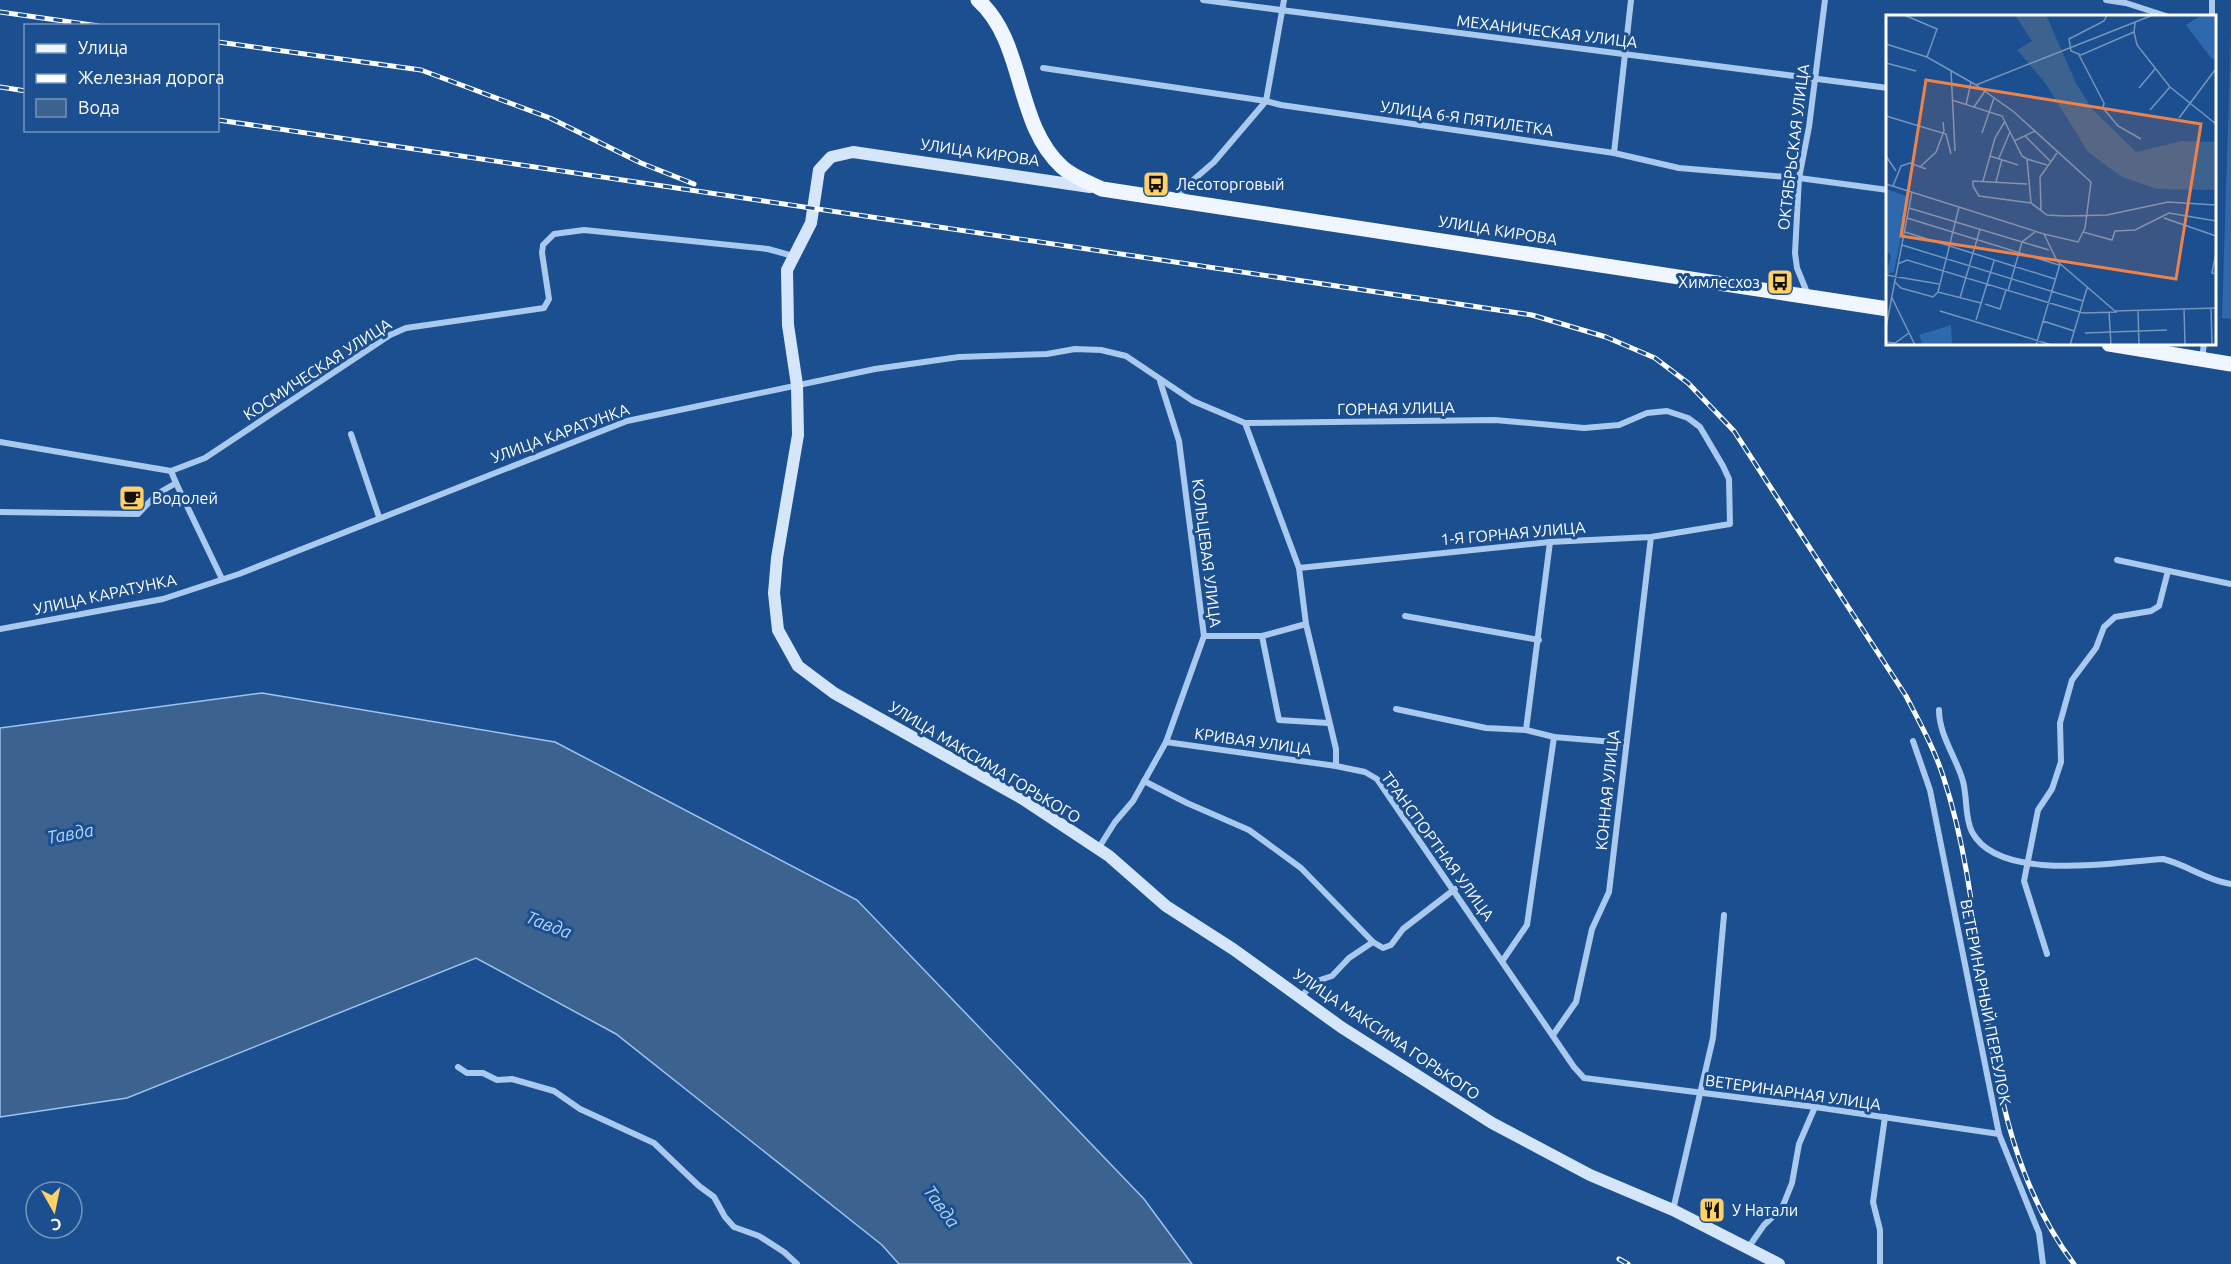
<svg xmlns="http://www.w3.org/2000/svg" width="2231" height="1264" font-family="Ubuntu,sans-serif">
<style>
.green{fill:#2e69ad}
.water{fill:#3c6290;stroke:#9cc4f0;stroke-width:1.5}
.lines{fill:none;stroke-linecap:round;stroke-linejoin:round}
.street{stroke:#a9c9ee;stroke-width:6}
.secondary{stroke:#d6e6fa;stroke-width:12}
.primary{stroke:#f0f6ff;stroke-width:15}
.rail-casing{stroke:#fff;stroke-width:5}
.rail{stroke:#1b4f8f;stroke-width:3;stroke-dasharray:9;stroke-linecap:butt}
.labels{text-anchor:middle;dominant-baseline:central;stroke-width:6;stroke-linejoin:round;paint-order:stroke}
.street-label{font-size:16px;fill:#fff;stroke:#1b4f8f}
.poi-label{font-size:16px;fill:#fff;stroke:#1b4f8f;text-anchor:start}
.water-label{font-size:18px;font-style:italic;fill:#b5d3f5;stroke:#1b4f8f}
.inset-road{fill:none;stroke:#7695bc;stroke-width:1.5}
.view{fill:#ee8249;fill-opacity:0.15;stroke:#ee8249;stroke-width:3}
.inset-edge{fill:none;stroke:#fff;stroke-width:3}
</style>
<rect width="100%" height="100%" fill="#1b4f8f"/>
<path class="green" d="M2231,32V319L2222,318Z"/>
<path class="water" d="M262,693L555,742L857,900L1144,1199L1192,1264H899L882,1245L616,1034L476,958L127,1098L0,1117V728Z"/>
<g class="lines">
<g class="street">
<path d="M1203,0L1888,88"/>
<path d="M2106,0L2126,3L2166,16"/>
<path d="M2212,16V0"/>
<path d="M1043,68L1266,101L1281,105L1614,153L1679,168L1799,178L1888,190"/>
<path d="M1614,153L1631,0"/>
<path d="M1178,200L1184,188L1214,162L1266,101L1284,0"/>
<path d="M1808,295L1797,268L1795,253L1799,178L1809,127L1825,0"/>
<path d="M2202,358L2204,344"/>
<path d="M1245,423L1299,568L1306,624L1336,749V766L1365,772L1377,779L1574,1067L1584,1078L1815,1107L1999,1134"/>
<path d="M351,434L379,517"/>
<path d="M0,442L171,471"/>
<path d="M176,483L222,579"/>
<path d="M0,512L138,514L157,494L176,483L171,471L205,458L390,335L406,328L544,308L549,299L542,253L543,245L554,234L584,230L768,249L793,256"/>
<path d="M2117,560L2231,584"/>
<path d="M1405,616L1539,640"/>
<path d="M0,629L163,599L239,574L627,421L875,369L959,357L1047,354L1075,349L1101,350L1126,356L1193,401L1245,423L1495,420L1584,428L1619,425L1647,413L1667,411L1688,418L1700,427L1723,466L1729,479L1730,524L1651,537L1550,542L1299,568"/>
<path d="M1204,636H1262L1306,624"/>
<path d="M1262,636L1279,720L1328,723"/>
<path d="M1396,709L1486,728L1526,730L1554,737L1626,743"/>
<path d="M1939,710C1939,734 1955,756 1962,778C1968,795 1964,817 1972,832C1999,883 2115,862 2163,859C2188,865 2205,880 2231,884"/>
<path d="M1526,730L1550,542"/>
<path d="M1913,741L1930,790L1999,1134L2039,1233L2043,1264"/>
<path d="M1166,742L1336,766"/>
<path d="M1144,781L1187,803L1249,830L1301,868L1373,942"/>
<path d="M1098,849L1115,822L1133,801L1166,742L1204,636L1179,441L1160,381"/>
<path d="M2047,954L2024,881L2038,810L2052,789L2061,762L2060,723L2072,680L2096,648L2104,627L2115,617L2151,611L2159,606L2168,571"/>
<path d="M1503,960L1527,925L1554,737"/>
<path d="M1301,997L1314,982L1332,976L1349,958L1373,942L1383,948L1391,945L1403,929L1455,889"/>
<path d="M1553,1035L1576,1002L1592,929L1609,892L1651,537"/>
<path d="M458,1067L467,1073H483L497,1080L512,1079L554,1091L580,1109L654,1143L699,1186L714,1197L725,1217L734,1227L759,1236L784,1252L797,1264"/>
<path d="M1673,1210L1713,1038L1724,915"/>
<path d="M1748,1248L1764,1225L1782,1208L1792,1183L1799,1144L1815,1107"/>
<path d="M1880,1264V1230L1873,1202L1885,1117"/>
</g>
<path class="secondary" d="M1090,187L853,152L831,157L819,170L811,223L787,270L788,325L797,385L798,435L777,558L774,593L778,630L798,666L834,693L1023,799L1109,856L1166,906L1233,949L1341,1027L1492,1123L1590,1175L1673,1210L1779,1264"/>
<g class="primary">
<path d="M978,0C1026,43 1014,123 1062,167C1073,177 1088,182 1102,189L1888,309"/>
<path d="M2109,344L2231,364"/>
</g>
<defs>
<g id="rail">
<path d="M0,12L99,26"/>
<path d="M218,42L421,70L550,118L641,163L694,184"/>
<path d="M0,87L26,91"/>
<path d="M218,120L1532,315L1606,337L1655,358L1688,383L1734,431L1906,696C1920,723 1935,750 1944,779C1996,938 1969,1124 2074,1264"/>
<path d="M1619,1259L1628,1264"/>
</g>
</defs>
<use href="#rail" class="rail-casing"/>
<use href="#rail" class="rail"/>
</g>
<defs>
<symbol id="bus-square" viewBox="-11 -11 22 22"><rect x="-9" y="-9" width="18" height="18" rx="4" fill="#ffd166" stroke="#1b4f8f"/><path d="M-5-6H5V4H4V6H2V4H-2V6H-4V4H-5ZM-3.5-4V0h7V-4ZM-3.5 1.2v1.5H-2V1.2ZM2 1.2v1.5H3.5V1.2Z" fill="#111"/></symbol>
<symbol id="cafe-square" viewBox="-11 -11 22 22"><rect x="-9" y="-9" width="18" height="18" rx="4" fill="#ffd166" stroke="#1b4f8f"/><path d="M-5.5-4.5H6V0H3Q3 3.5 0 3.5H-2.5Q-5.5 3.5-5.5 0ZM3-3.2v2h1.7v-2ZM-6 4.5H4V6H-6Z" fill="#111"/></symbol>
<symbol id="restaurant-square" viewBox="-11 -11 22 22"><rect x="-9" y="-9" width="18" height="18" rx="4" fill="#ffd166" stroke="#1b4f8f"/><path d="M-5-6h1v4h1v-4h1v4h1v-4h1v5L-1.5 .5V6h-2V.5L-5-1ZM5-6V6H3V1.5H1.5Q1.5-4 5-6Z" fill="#111"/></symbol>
</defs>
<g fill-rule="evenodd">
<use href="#bus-square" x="1141" y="169" width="30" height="30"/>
<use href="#bus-square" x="1765" y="267" width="30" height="30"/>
<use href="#cafe-square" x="117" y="483" width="30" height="30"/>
<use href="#restaurant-square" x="1697" y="1195" width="30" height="30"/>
</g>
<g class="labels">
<g class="street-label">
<text transform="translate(1547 31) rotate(7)">МЕХАНИЧЕСКАЯ УЛИЦА</text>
<text transform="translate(1467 118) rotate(8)">УЛИЦА 6-Я ПЯТИЛЕТКА</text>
<text transform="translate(1793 147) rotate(-83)">ОКТЯБРЬСКАЯ УЛИЦА</text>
<text transform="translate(980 152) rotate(8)">УЛИЦА КИРОВА</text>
<text transform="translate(1498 230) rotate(9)">УЛИЦА КИРОВА</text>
<text transform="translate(317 369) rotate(-33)">КОСМИЧЕСКАЯ УЛИЦА</text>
<text transform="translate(1396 408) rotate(-1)">ГОРНАЯ УЛИЦА</text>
<text transform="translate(560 433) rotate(-20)">УЛИЦА КАРАТУНКА</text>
<text transform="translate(1513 533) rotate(-5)">1-Я ГОРНАЯ УЛИЦА</text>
<text transform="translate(1207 553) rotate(83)">КОЛЬЦЕВАЯ УЛИЦА</text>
<text transform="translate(105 594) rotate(-12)">УЛИЦА КАРАТУНКА</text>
<text transform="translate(1253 741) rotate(8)">КРИВАЯ УЛИЦА</text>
<text transform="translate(985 762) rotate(31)">УЛИЦА МАКСИМА ГОРЬКОГО</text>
<text transform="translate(1607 790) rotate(-84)">КОННАЯ УЛИЦА</text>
<text transform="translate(1438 846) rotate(54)">ТРАНСПОРТНАЯ УЛИЦА</text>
<text transform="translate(1986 1002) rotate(79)">ВЕТЕРИНАРНЫЙ ПЕРЕУЛОК</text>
<text transform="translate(1387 1034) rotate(34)">УЛИЦА МАКСИМА ГОРЬКОГО</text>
<text transform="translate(1793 1092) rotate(8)">ВЕТЕРИНАРНАЯ УЛИЦА</text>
</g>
<g class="poi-label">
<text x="1176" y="184">Лесоторговый</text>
<text x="1760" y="282" text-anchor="end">Химлесхоз</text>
<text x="152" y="498">Водолей</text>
<text x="1732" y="1210">У Натали</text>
</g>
<g class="water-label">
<text transform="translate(70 833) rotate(-10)">Тавда</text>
<text transform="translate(549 924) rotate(21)">Тавда</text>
<text transform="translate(942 1206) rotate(54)">Тавда</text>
</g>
</g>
<g transform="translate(1886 15)">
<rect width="330" height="330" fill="#1b4f8f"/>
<path d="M316,0H330V45L325,43L300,10ZM0,174L23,182L8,257L0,259L5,241L0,235ZM65,310L66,330H31L36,328L33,320Z" fill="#2e69ad"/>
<path d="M129,0H160L190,68L206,94L250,137L296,126L330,127V175L271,174L236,162L202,137L160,69L131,35L146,26Z" fill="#3c6290"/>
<path class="inset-road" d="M18,0L51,14L41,42M221,0L218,6L183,24L185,36L195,40L248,17L249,8M248,17L251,30L284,72L330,109M0,29L41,42L90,70L128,97L205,167L199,213L192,227L158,219M193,40L218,88L217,93L232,111L255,124M0,48L30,56M65,55L69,136M90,70L267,0M253,73L269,54M66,85L116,101L136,141L141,144L145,188M80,90L85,67M88,92L99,76M264,95L284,72M0,101L60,119L65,139M293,103L329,55M96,118L108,83M139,121L164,146M128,126L149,116M0,141L10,156M104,141L132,150M113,143L124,117M141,144L161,150M34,152L50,137L58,116L57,107M97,166L109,123L119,106M110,167L116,144M0,169L158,219L171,246L229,296L330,293M141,169L87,166V171L93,181L145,188L161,200L179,201L221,200L282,187L330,190M7,171L15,151L24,148L40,154M23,193L163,235M155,195L154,162L171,138M21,203L173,250M278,203L330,221M19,217L169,264M197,217L226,225L229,216L249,215L283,198L330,206M16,230L197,286M330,238L326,258L330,259M12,249L21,245L197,298L231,297M0,260L53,269M8,266L15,273L47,282L52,277L95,288M122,276L136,227L149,217M52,277L73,192M6,283L29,330M74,283L94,214M99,289L114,294L120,275M325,293L326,330M298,294L299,330M54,296L166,330M252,296L253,330M223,297L225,330M90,305L108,246M157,306L188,316M0,312L26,177M199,318L281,315M0,327L9,328L23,318M150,330L174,249M184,330L201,273"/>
<path class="view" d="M40,65L315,109L290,264L15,221Z"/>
<rect width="330" height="330" class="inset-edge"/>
</g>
<rect x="24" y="24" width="195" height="108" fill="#1b4f8f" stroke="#7695bc" stroke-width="1.5"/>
<rect x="36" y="44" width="30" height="9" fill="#f0f6ff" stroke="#7695bc" stroke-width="1.5"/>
<text x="78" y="54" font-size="18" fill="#ffffff">Улица</text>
<rect x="36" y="74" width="30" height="9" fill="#ffffff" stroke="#7695bc" stroke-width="1.5"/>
<text x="78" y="84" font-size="18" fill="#ffffff">Железная дорога</text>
<rect x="36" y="99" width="30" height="18" fill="#3c6290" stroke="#7695bc" stroke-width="1.5"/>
<text x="78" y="114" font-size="18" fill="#ffffff">Вода</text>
<g transform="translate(54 1210) rotate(171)"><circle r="28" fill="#1b4f8f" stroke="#7695bc" stroke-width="1.5"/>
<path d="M0-4.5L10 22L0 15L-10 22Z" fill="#ffd166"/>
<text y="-9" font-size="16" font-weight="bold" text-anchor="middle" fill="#ffffff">С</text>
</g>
</svg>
